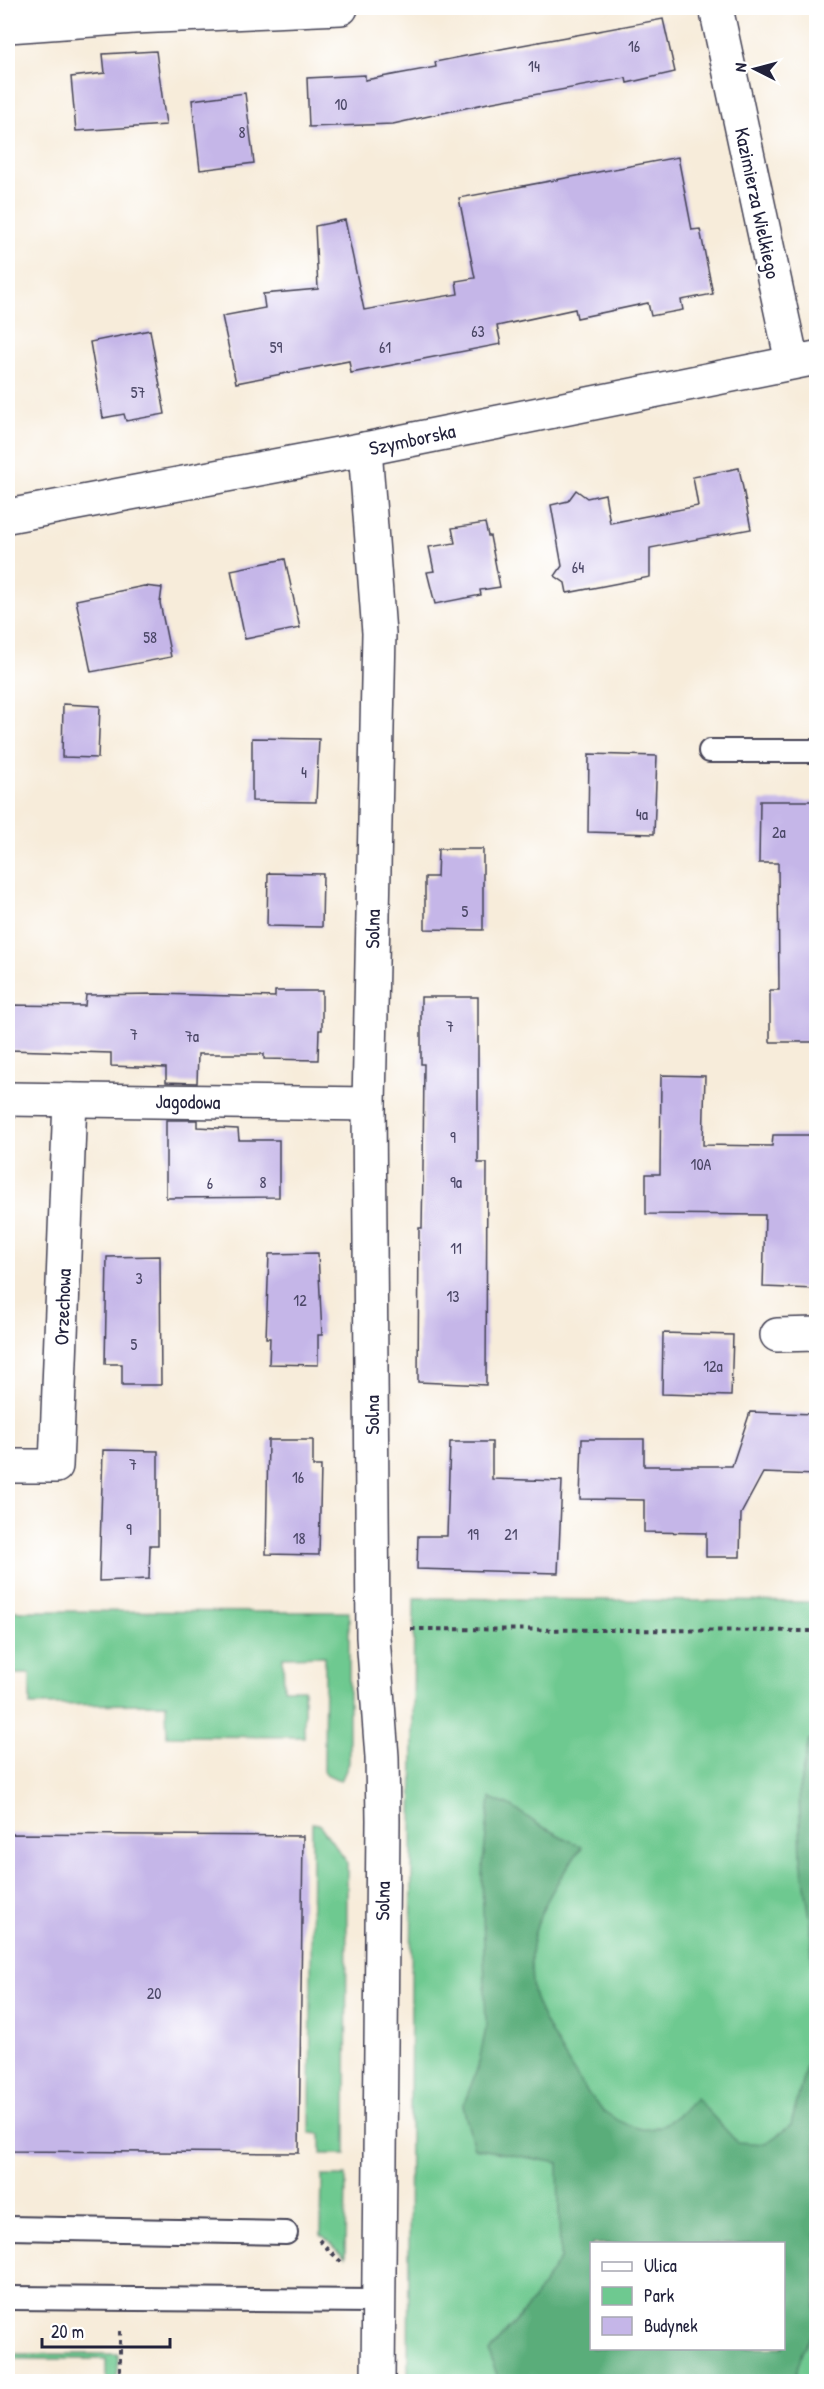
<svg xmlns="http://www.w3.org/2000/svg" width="824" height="2389" font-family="'Patrick Hand',sans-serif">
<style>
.green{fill:#6ec990;stroke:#487666;stroke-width:1.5;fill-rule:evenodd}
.forest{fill:#5aad7a;stroke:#3e685a;stroke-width:1.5;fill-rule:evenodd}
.building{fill:#c5b6e8}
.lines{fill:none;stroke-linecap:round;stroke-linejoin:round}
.service-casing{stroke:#424053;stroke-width:26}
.minor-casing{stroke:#424053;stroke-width:36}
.tertiary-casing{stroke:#424053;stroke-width:36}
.path{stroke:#424053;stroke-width:4;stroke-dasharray:4.5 4.5;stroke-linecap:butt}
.service{stroke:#fff;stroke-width:22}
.minor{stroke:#fff;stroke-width:33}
.tertiary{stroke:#fff;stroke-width:33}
.labels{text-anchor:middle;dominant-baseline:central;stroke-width:5;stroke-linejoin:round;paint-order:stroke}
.number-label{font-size:16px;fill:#4b4766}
.street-label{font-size:20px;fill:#22223b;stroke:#fff}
</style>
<rect width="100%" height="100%" fill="#fff"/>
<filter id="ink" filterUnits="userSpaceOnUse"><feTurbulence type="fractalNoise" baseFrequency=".0167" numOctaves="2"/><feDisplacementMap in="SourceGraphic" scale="12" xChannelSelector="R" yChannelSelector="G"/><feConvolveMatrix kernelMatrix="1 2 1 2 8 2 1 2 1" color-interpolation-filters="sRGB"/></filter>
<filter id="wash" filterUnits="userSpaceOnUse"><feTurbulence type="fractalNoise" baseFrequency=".008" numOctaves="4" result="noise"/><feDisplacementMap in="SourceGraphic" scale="24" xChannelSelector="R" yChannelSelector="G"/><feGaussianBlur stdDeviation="1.35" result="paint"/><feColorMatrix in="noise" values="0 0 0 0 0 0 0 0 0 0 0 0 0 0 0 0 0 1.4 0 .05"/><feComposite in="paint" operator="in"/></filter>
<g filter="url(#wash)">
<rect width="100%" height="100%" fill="#f7ecda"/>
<g class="green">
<path d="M414,1598L816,1602V2381L408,2382ZM592,2244H784V2348H592Z"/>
<path d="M8,1611L349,1612V1763L341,1781L326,1774L324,1770L325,1656L283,1657L284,1689H304V1737L167,1736L166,1704L30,1705V1674H8Z"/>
<path d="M312,1823L319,1824L347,1862L346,2154H321V2134L310,2133Z"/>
<path d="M322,2176H346L345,2257L321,2234Z"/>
<path d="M8,2354H118V2380L106,2379V2359H8Z"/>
</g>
<path class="forest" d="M816,1734V2331L802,2351L794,2381H499L489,2352L530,2304L560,2259L558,2163L474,2148L463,2106L478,2067L486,2028L482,1874L490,1798L512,1807L539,1825L582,1847C558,1879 530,1920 531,1962C531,1973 532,1988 535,1999C543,2022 586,2098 605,2112C615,2119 630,2127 642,2129C662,2131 684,2111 696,2098L737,2142L765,2144L791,2125L808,2058L813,2008L811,1925L801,1859L799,1789L809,1740ZM592,2244H784V2348H592Z"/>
<g id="blocks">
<g class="building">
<path d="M663,19L675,72L627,83L626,78L488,103L393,124L309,127L307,78L365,75V80L436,67L435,62L506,48Z"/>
<path d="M156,51L166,125L76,131L71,77L105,73L103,54Z"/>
<path d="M245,93L254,163L200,170L192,100Z"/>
<path d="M678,157L692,230L700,229L713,294L681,300L683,310L651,316L648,303L577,318L575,309L497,326L501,344L351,373L349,361L236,383L222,316L265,308L263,294L318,289L315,226L345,220L364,310L458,294L456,281L475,278L459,198Z"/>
<path d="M150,330L165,414L126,421L124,414L103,418L90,342Z"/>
<path d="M739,468L751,529L650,548V577L567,593L565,583L555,576L562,566L551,505L568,501L576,490L587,498L605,494L610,523L698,506L693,477Z"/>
<path d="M485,523L488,536H490L500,587L480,590L481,595L435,604L427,572L434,571L429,547L455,543L452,528Z"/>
<path d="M285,559L300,628L245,639L231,570Z"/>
<path d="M144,586L162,588L160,603L171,657L91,672L76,600Z"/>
<path d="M63,704L100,706L98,758L62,757Z"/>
<path d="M252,738L319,739L316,802L252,801Z"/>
<path d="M589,754L657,756L654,834L588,832Z"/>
<path d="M760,801H816V1042H770V990H779L778,863H759Z"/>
<path d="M438,849H483V930L425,929V877H437Z"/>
<path d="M268,873L323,874L322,927L267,926Z"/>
<path d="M275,991H322V1030H319L318,1060L264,1059V1054H198L197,1083L166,1082V1068L111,1066V1053L8,1050V1005L85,1006L86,995L156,994L275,997Z"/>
<path d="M421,997H478V1163H487L486,1385L418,1382L419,1228H422L423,1167L424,1064H421Z"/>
<path d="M661,1075L705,1076L703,1145L772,1146L773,1135H816V1289L763,1287L765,1215L646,1214V1174H660Z"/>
<path d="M166,1120H197V1127L238,1129L239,1140H279V1197L166,1198Z"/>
<path d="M318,1253L322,1335H318V1365L269,1364L270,1338H266L269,1254Z"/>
<path d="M160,1256L161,1385H122V1364H105L107,1257Z"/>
<path d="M663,1333L733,1335L731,1396L662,1394Z"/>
<path d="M750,1412L816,1414V1475L763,1473L741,1514L740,1557H706V1533L644,1532V1500L580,1499L582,1439H644V1466H732Z"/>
<path d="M268,1440H313V1466H321L319,1555L266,1554Z"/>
<path d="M450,1442H492V1479L562,1481L558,1573L417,1569L418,1536H447Z"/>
<path d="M103,1450L158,1451V1545H150L149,1579L99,1581Z"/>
<path d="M8,1834L303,1836L299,2153L8,2151Z"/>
</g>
</g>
</g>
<g filter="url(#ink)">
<use href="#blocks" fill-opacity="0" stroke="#424053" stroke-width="1.5"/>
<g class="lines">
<defs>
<g id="service">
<path d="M710,751H816"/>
<path d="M8,2228L286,2233"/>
<path d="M8,2298L378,2301"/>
</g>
<g id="minor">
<path d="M716,8L792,362"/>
<path d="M8,26L134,17L341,8"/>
<path d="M365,449L379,633L369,1104L373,1637L382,1757L383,1820L378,2382"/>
<path d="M8,1099L369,1104"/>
<path d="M777,1335L816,1334"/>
<path d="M8,1466H56L70,1100"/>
</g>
<path id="tertiary" d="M8,516L365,449L816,358"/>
</defs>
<use href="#service" class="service-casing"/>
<use href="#minor" class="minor-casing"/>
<use href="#tertiary" class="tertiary-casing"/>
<g class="path">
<path d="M411,1629L816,1631"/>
<path d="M319,2240L341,2262"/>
<path d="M120,2331V2382"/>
</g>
<use href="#service" class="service"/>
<use href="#minor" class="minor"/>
<use href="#tertiary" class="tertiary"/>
</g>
</g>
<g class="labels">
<g class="number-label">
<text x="634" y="46">16</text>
<text x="534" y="66">14</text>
<text x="341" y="104">10</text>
<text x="242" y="132">8</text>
<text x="478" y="331">63</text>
<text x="276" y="347">59</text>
<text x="385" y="347">61</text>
<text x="138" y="392">57</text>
<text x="578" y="567">64</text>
<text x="150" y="637">58</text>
<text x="304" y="772">4</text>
<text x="642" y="814">4a</text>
<text x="779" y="832">2a</text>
<text x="465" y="911">5</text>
<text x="450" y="1026">7</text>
<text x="134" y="1034">7</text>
<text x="192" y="1036">7a</text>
<text x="453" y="1137">9</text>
<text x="701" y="1164">10A</text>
<text x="263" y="1182">8</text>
<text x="456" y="1182">9a</text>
<text x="210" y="1183">6</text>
<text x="456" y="1248">11</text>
<text x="139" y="1278">3</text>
<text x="453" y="1296">13</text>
<text x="300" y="1300">12</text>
<text x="134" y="1344">5</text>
<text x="713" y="1366">12a</text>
<text x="133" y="1464">7</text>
<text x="298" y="1477">16</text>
<text x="129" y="1529">9</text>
<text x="473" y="1534">19</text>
<text x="511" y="1534">21</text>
<text x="299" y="1538">18</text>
<text x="154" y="1993">20</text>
</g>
<g class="street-label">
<text transform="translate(758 203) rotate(78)">Kazimierza Wielkiego</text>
<text transform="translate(412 439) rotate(-12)">Szymborska</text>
<text transform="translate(372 929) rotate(-89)">Solna</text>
<text transform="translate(188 1101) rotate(1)">Jagodowa</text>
<text transform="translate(62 1307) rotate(-88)">Orzechowa</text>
<text transform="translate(371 1415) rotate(-90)">Solna</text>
<text transform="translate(382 1901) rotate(-89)">Solna</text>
</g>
</g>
<rect width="824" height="2389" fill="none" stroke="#fff" stroke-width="30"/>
<rect x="590" y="2242" width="195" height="108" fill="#ffffff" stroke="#a7a7b1" stroke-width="1.5"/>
<rect x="602" y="2262" width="30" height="9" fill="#ffffff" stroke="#a7a7b1" stroke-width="1.5"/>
<text x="644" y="2272" font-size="18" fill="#22223b">Ulica</text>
<rect x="602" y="2287" width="30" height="18" fill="#6ec990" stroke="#a7a7b1" stroke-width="1.5"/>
<text x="644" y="2302" font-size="18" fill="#22223b">Park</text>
<rect x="602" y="2317" width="30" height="18" fill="#c5b6e8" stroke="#a7a7b1" stroke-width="1.5"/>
<text x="644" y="2332" font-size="18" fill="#22223b">Budynek</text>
<g transform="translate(755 69) rotate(276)" stroke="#ffffff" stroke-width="4.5" paint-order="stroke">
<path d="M0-4.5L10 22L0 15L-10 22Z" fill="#22223b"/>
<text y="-9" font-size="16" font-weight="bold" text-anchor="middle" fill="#22223b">N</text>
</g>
<path d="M42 2338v9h128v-9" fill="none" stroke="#22223b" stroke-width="3"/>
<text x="51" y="2338" font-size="18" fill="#22223b" stroke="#ffffff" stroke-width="4.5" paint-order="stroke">20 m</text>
</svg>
